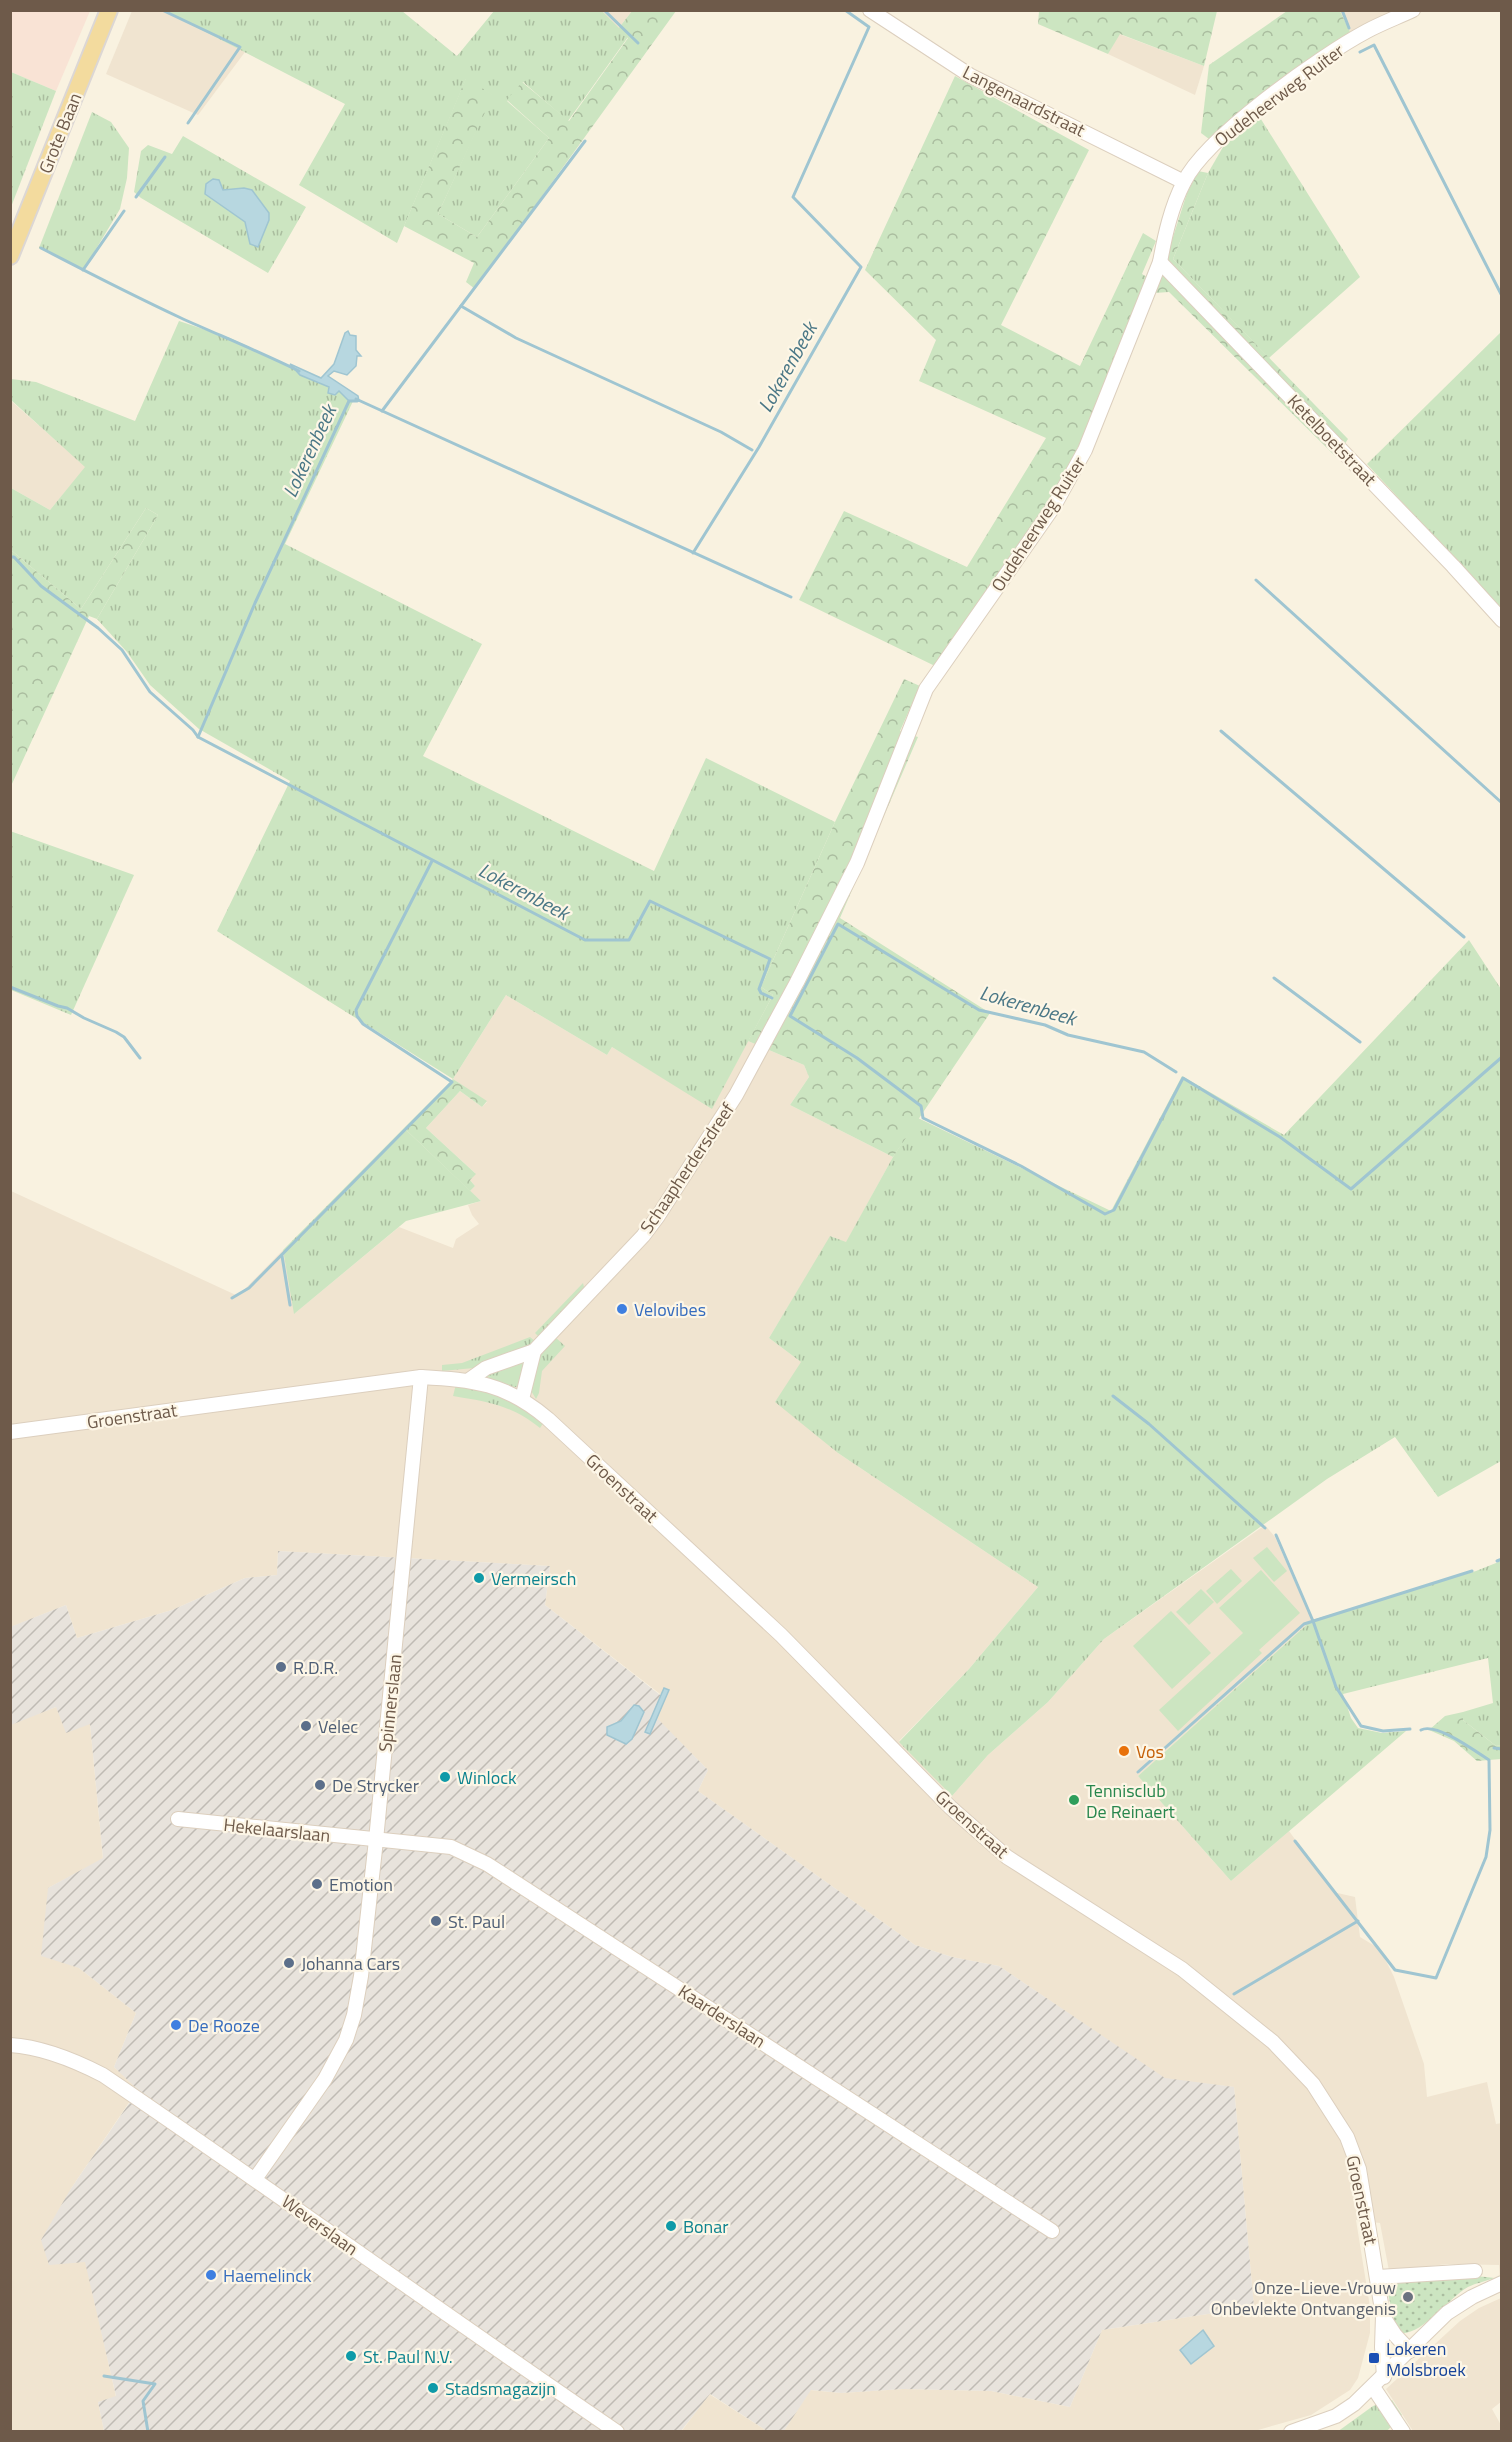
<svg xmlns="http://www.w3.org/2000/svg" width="1512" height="2442" font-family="'Titillium Web',sans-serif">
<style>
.residential{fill:#f0e4d0}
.commercial{fill:#f9e3d5}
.industrial{fill:url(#industrial-furrows)}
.grass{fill:url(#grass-tufts)}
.forest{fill:url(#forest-crowns)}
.park{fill:url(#park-dots)}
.pitch{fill:#cce5c1}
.water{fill:#b7d7e0;stroke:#9fc5d1;stroke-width:1.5}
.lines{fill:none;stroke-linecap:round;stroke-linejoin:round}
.stream{stroke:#9fc5d1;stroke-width:3}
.minor-casing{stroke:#dccfbe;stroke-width:16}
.major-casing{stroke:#dcd7d4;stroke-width:20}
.minor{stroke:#fff;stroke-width:14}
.major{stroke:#f3db9e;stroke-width:16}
.shop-dot{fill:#3f7fe0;stroke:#fdf6e6;stroke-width:2}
.culture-dot{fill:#0f9aa8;stroke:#fdf6e6;stroke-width:2}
.service-dot{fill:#5c6f8a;stroke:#fdf6e6;stroke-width:2}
.food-dot{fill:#e8710a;stroke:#fdf6e6;stroke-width:2}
.leisure-dot{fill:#2e9e5b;stroke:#fdf6e6;stroke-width:2}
.worship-dot{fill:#6b7280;stroke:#fdf6e6;stroke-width:2}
.transit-dot{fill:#1a4fb4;stroke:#fdf6e6;stroke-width:2}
.labels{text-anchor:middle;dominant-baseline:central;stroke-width:4.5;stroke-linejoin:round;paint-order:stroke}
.street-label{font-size:18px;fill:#6e5a4a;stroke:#fdf6e6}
.shop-label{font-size:18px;fill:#366cbe;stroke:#fdf6e6;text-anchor:start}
.culture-label{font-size:18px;fill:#0d838f;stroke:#fdf6e6;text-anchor:start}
.service-label{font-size:18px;fill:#4e5e75;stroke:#fdf6e6;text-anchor:start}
.food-label{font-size:18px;fill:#c56008;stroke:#fdf6e6;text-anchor:start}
.leisure-label{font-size:18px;fill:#27864d;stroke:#fdf6e6;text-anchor:start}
.worship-label{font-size:18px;fill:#5b616d;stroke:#fdf6e6;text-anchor:end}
.transit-label{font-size:18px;fill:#164399;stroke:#fdf6e6;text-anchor:start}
.water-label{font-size:20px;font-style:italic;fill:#4a7786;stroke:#fdf6e6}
</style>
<defs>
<pattern id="industrial-furrows" width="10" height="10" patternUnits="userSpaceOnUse" patternTransform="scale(1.5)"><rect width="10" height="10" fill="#e8e3dc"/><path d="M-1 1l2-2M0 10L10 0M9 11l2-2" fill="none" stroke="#c0bbb4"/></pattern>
<pattern id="grass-tufts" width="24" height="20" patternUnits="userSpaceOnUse" patternTransform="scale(1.5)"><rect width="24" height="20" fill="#cce5c1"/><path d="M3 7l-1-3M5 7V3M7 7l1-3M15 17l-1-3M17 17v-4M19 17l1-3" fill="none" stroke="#aabd9f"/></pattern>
<pattern id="forest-crowns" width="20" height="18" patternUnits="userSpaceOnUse" patternTransform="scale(1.5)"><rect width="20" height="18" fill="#cce5c1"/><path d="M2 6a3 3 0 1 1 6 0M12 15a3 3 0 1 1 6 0" fill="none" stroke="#aabd9f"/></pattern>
<pattern id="park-dots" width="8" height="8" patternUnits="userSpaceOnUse" patternTransform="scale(1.5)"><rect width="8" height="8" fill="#cce5c1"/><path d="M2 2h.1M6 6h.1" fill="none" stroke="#aabd9f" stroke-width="1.8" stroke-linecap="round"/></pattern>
</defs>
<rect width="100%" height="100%" fill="#f9f2e0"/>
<g class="residential">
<path d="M1395,10L1351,34L1340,11Z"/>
<path d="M132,11H165L245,52L198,115L106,74Z"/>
<path d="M602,11H632L618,29Z"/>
<path d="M1119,34L1204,66L1195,95L1108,54Z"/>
<path d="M10,400L86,467L50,510L11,488Z"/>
<path d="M506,995L607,1055L612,1047L712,1108L748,1041L804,1065L809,1077L790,1105L893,1157L846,1243L831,1236L769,1338L801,1362L838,1453L1038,1587L969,1669L899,1741L952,1796L988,1755L1048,1702L1104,1639L1265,1525L1275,1537L1312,1620L1138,1776L1231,1881L1289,1831L1333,1892L1355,1897L1360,1937L1380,1949L1394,1977L1424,2064L1427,2097L1487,2082L1496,2124L1502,2123V2401L1492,2409L1501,2425V2431H1413L1386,2389L1460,2321L1479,2308L1501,2298L1499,2265L1447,2264L1389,2271L1380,2223L1356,2220L1370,2307V2333L1358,2378L1350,2390L1311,2415L1251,2432L784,2431L810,2390L841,2393L903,2389L991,2391L1070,2407L1102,2330L1254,2307L1234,2087L1165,2079L999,1966L952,1957L915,1945L698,1791L708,1770L654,1716L664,1697L545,1605L550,1566L278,1551L277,1575L245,1578L172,1610L77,1638L66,1605L11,1627V1191L238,1296L283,1250L295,1313L399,1227L453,1248L456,1239L479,1224L472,1215L468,1205L481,1201L470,1191L475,1186L470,1180L475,1173L426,1128L460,1091L482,1107L487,1102L453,1079Z"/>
<path d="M56,1707L90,1724L103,1859L48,1888L79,1968L136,2013L114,2067L138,2089L70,2190L116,2397L98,2402L104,2431H11L10,1724Z"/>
<path d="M709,2394L767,2431L681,2432Z"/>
</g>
<path class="commercial" d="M10,11H90L56,91L11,72Z"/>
<path class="industrial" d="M278,1551L550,1566L545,1605L664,1698L655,1716L708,1770L698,1791L915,1945L952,1957L999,1966L1165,2078L1234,2087L1254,2307L1102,2330L1070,2407L991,2391L903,2389L841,2393L811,2390L784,2431H767L710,2394L681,2431H104L98,2402L116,2396L85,2262L49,2265L41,2240L70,2190L138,2090L114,2067L136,2013L79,1968L41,1956L48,1888L103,1858L90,1724L66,1733L56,1707L11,1725L10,1627L66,1605L77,1638L172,1610L245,1578L277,1575Z"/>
<g class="grass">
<path d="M165,11H402L457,56L494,11H602L628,37L568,121L523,82L507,101L549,138L477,237L438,214L492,95L466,79L397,243L299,185L345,104Z"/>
<path d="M11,72L56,91L11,207Z"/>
<path d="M92,112L111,122L129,148L127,178L120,209L84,269L39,248Z"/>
<path d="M1259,116L1360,277L1269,358L1173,259L1208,173L1223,147Z"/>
<path d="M183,136L306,207L268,273L141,198L134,192L141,151L148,145L172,154Z"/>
<path d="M179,321L230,338L355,397L285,544L482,644L423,756L654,871L706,758L835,822L761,987L773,995L712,1109L612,1047L607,1055L506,995L453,1079L217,931L290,781L199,729L150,685L127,652L97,619L158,515L146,508L81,609L11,550V488L50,510L85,467L11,400V379L36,382L135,421Z"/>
<path d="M1501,332V609L1367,464Z"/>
<path d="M10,831L134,875L71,1015L11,990Z"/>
<path d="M1469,940L1501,989V1461L1438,1497L1395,1437L1327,1479L1104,1639L1048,1702L988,1755L952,1796L899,1742L969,1669L1038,1587L838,1453L775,1402L801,1362L769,1338L830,1236L846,1242L893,1157L918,1118L1111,1211L1182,1076L1284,1135Z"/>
<path d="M404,1128L481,1201L406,1221L294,1314L283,1250Z"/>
<path d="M583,1283L585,1291L540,1338L535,1333Z"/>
<path d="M530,1337L536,1342L530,1346L474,1368L442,1371V1365L462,1363Z"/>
<path d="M555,1337L565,1346L542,1371L539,1393L536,1399L530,1389L536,1357Z"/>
<path d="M527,1356L520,1383L516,1387H510L487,1377V1372Z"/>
<path d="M456,1384L501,1395L544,1422L540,1428C511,1405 489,1402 453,1396Z"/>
<path d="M1501,1561V1745L1496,1746L1463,1720V1712L1493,1703L1488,1658L1343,1694L1351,1718L1358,1728L1382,1733L1406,1731L1231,1881L1138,1776L1312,1620L1476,1571Z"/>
<path d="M1392,2400L1402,2415L1387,2431L1337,2432L1373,2406Z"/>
</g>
<g class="forest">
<path d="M632,11H676L475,289L466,282L474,263L404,226L466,78L493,95L438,214L477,237L549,138L507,100L522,82L569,121L628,38L618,29Z"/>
<path d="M1039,11V10L1217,11L1204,66L1120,34L1108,54L1038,24Z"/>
<path d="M1287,11H1340L1351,34L1213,137L1209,139L1201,133L1209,65Z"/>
<path d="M955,76L1089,150L1001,325L1080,366L1143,233L1156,241L1142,274L1158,284L1187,193L1198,171L1208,173L1173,259L1348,439L1336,457L1169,292L1155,293L1058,487L935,666L799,600L844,511L967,567L1046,438L919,381L936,340L865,270Z"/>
<path d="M146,508L158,515L97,619L89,616L11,786V550L81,609Z"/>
<path d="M904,679L920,686L900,731L918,737L840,918L990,1013L893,1157L790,1105L809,1077L804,1065L748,1041L773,995L761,987L835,822Z"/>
<path d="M453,1079L487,1101L482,1107L460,1091L426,1128L476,1174L470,1180L475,1186L470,1191L404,1128Z"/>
<path d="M1463,1712V1720L1496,1746L1501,1745V1759L1477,1761L1454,1741L1429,1730L1445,1716Z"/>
</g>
<path class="park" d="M1476,2276L1495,2278C1486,2281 1476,2283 1468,2287C1448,2298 1422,2336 1400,2333L1395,2324L1386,2285L1420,2279Z"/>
<g class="pitch">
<path d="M1267,1547L1287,1571L1274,1582L1253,1558Z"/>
<path d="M1231,1569L1242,1581L1217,1604L1206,1591Z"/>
<path d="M1261,1570L1300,1613L1259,1650L1262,1653L1178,1731L1159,1710L1243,1633L1219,1608Z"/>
<path d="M1201,1589L1214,1602L1189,1625L1176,1612Z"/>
<path d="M1171,1611L1211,1653L1172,1689L1133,1646Z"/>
</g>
<g class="water">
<path d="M213,179L219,180L223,190L244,188L252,190L269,213V220L258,247L250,244L245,222L205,194L206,184Z"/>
<path d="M348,331L350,335L356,336V350L361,356H357L356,366L347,375L334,371L328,376L358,396L359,401H349L339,391L335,395L328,393L329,387L300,375L290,364L321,378L334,364L345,333Z"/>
<path d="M664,1688L669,1690L650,1734L645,1732Z"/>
<path d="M634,1705L639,1706L644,1712L632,1739L626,1744L607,1735V1727L621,1721Z"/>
<path d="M1203,2330L1214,2346L1191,2364L1180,2350Z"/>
</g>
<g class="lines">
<g class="stream">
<path d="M162,10L240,47L188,123"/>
<path d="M604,10L638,43"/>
<path d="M1342,10L1349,28"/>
<path d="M1360,52L1374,45L1502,296"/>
<path d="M136,197L165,157"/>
<path d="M41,248C87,272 134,296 181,318C221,336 260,352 299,371"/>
<path d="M83,270L124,211"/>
<path d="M461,306L516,338L721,432L752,450"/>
<path d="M356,399L791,597"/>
<path d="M382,411L585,141"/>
<path d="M693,553L759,447L861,267L793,197L869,27L845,10"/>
<path d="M10,557H14L41,586L98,628L122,650L150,692L193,730L198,737L585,940H629L650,901L770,959L759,989L761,993L772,998"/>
<path d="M1256,580L1502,803"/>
<path d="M1221,731L1464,937"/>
<path d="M198,737L255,603L349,401H357"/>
<path d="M1274,978L1360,1042"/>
<path d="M10,987L58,1006L67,1008L84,1018L116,1032L124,1037L140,1058"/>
<path d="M1176,1072L1144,1052L1068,1035L1045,1025L979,1010L838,924L790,1016L857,1058L921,1106L923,1118L1021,1166L1105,1214L1114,1210L1183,1078L1280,1137L1351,1189L1502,1057"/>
<path d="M282,1256L290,1305"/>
<path d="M232,1298L249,1288L452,1082L363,1024L357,1016L356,1010L432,861"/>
<path d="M1113,1396L1149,1424L1265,1528"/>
<path d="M1276,1535L1313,1621L1336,1687L1361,1726L1383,1731L1410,1729"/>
<path d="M1497,1561L1502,1559"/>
<path d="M1494,1748L1502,1749"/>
<path d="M1138,1772L1304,1624L1472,1571"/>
<path d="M1295,1841L1395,1970L1436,1978L1486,1857L1490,1830L1489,1760C1475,1751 1436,1722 1421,1730"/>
<path d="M1234,1994L1358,1921"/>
<path d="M104,2376L155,2384L143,2401L148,2432"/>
</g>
<defs>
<g id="minor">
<path d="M870,10L971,76L1184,182"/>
<path d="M1160,262L1453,566L1502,620"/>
<path d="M469,1380L486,1368L534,1351"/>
<path d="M522,1399L534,1351L643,1236L658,1216L736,1095L797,982L857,863L926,689L1054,506L1085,450L1160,262C1165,235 1171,207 1184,182C1206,137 1320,56 1367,31C1382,23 1398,17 1413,10"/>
<path d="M10,1432L421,1377C474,1380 506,1383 548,1419L781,1635L950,1807L1007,1857L1182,1969L1273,2042L1313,2084L1347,2137L1359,2169L1383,2316L1382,2347L1384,2377"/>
<path d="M178,1819L451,1847L487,1864L1052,2231"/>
<path d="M10,2045C43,2047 74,2060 103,2075C275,2192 444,2314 617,2432"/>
<path d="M255,2179L325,2079L346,2040L354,2015L361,1976L376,1840L421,1377"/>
<path d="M1378,2277L1475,2271"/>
<path d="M1384,2318L1395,2335L1410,2351"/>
<path d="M1373,2387L1403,2432"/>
<path d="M1291,2432L1336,2416L1354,2404L1447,2313L1472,2297L1502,2283"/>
</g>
<path id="major" d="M10,256L109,10"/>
</defs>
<use href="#minor" class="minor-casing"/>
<use href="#major" class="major-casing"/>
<use href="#minor" class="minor"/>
<use href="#major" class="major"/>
</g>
<g class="shop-dot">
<circle cx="622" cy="1309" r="6"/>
<circle cx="176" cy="2025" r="6"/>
<circle cx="211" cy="2275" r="6"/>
</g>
<g class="culture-dot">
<circle cx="479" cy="1578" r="6"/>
<circle cx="445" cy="1777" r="6"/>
<circle cx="671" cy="2226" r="6"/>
<circle cx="351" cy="2356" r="6"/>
<circle cx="433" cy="2388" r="6"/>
</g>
<g class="service-dot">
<circle cx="281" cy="1667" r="6"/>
<circle cx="306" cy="1726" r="6"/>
<circle cx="320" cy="1785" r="6"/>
<circle cx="317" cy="1884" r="6"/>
<circle cx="436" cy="1921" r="6"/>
<circle cx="289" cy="1963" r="6"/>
</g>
<circle class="food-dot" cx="1124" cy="1751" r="6"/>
<circle class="leisure-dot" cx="1074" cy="1800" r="6"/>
<circle class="worship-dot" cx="1408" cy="2297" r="6"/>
<rect class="transit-dot" x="1368" y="2352" width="12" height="12" rx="3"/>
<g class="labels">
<g class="street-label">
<text transform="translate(1279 95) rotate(-37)">Oudeheerweg Ruiter</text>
<text transform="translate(1024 101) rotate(27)">Langenaardstraat</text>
<text transform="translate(60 133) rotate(-68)">Grote Baan</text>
<text transform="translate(1332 440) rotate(46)">Ketelboetstraat</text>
<text transform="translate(1038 524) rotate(-57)">Oudeheerweg Ruiter</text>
<text transform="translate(687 1168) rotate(-56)">Schaapherdersdreef</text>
<text transform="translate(132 1416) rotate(-8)">Groenstraat</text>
<text transform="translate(622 1488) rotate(43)">Groenstraat</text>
<text transform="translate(390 1703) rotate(-84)">Spinnerslaan</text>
<text transform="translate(972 1824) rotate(42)">Groenstraat</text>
<text transform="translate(277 1830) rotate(6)">Hekelaarslaan</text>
<text transform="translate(722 2016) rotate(33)">Kaarderslaan</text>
<text transform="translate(1362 2200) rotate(78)">Groenstraat</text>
<text transform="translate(320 2225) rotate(36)">Weverslaan</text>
</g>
<g class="shop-label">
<text x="634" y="1309">Velovibes</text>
<text x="188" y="2025">De Rooze</text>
<text x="223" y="2275">Haemelinck</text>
</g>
<g class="culture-label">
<text x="491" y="1578">Vermeirsch</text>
<text x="457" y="1777">Winlock</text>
<text x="683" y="2226">Bonar</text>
<text x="363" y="2356">St. Paul N.V.</text>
<text x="445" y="2388">Stadsmagazijn</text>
</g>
<g class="service-label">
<text x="293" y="1667">R.D.R.</text>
<text x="318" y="1726">Velec</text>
<text x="332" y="1785">De Strycker</text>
<text x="329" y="1884">Emotion</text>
<text x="448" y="1921">St. Paul</text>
<text x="301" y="1963">Johanna Cars</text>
</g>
<g class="food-label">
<text x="1136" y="1751">Vos</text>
</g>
<g class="leisure-label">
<text x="1086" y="1790">Tennisclub<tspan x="1086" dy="21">De Reinaert</tspan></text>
</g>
<g class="worship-label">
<text x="1396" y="2287">Onze-Lieve-Vrouw<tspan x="1396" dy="21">Onbevlekte Ontvangenis</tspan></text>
</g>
<g class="transit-label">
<text x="1386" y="2348">Lokeren<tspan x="1386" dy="21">Molsbroek</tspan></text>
</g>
<g class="water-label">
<text transform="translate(787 367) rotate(-61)">Lokerenbeek</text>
<text transform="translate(309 451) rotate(-65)">Lokerenbeek</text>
<text transform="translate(524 891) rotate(28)">Lokerenbeek</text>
<text transform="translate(1028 1005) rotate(16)">Lokerenbeek</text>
</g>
</g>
<rect width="1512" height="2442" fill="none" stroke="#6e5a4a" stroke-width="24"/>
</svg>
